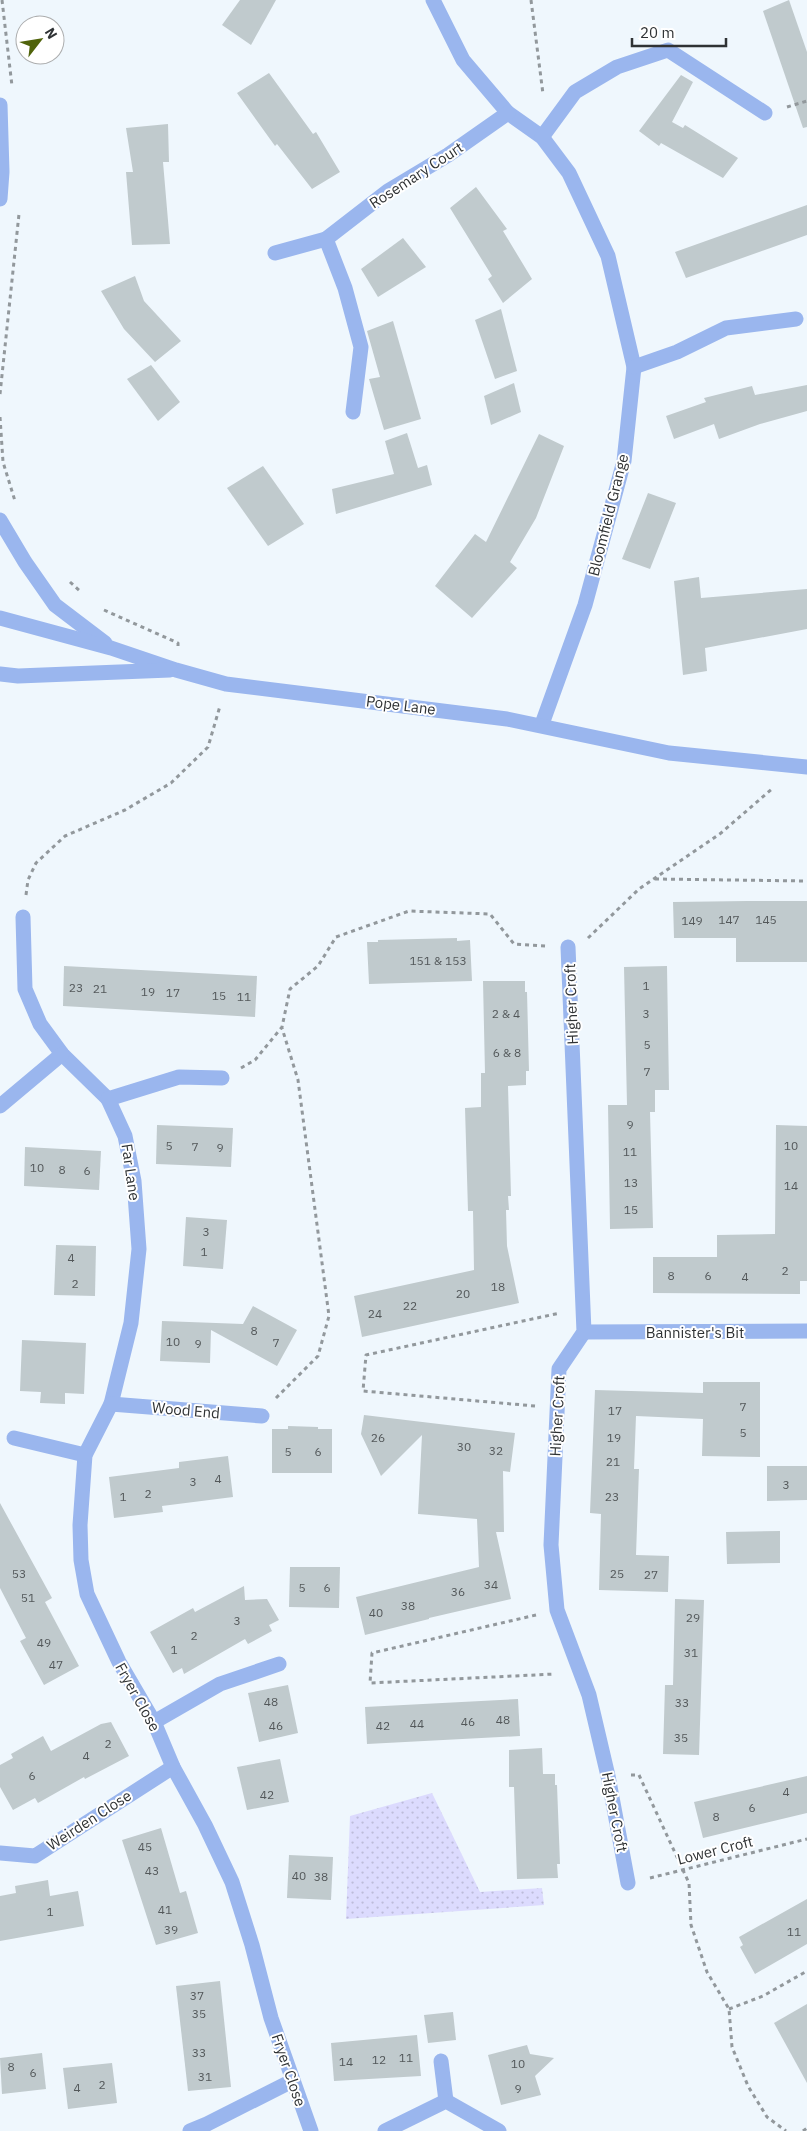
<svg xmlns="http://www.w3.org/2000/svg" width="807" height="2131" font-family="'IBM Plex Sans',sans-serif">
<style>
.garden{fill:url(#garden-dots)}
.building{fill:#c0cacd}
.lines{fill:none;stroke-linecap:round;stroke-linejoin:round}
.path{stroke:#92989c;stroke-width:3;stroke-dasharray:4 4;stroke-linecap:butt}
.minor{stroke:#9ab6ee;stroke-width:15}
.labels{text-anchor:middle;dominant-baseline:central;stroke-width:4;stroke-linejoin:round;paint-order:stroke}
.number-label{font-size:12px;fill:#53585a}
.street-label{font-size:15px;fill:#2f3234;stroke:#fff}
</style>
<defs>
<pattern id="garden-dots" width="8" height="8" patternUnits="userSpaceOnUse" patternTransform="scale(1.25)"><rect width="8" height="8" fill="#dcdbfe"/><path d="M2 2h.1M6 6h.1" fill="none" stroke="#bdbcda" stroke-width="1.8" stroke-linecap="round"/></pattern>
</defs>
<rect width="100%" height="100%" fill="#eff7fd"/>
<path class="garden" d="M432,1793L480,1892L542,1888L544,1905L346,1919L350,1816Z"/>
<g class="building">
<path d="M240,0H276L251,45L222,25Z"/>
<path d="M789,0L807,52V127L803,128L763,11Z"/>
<path d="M269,73L313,134L316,132L340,172L312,189L277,144L275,146L237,93Z"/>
<path d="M681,75L693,82L672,122L683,128L685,125L738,158L723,178L661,143L659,146L639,131Z"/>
<path d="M168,124L169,162H163L170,244L132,245L126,172H133L126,128Z"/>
<path d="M476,187L507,229L503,231L532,279L503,303L488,279L492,276L450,208Z"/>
<path d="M807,205V235L686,278L675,252Z"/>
<path d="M403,238L426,267L378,297L361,269Z"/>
<path d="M135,276L144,301L181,341L155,362L124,329L101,291Z"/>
<path d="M501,309L517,371L495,379L475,320Z"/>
<path d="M393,321L421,419L384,430L369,379L380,377L367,331Z"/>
<path d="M151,365L180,402L158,421L127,379Z"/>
<path d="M514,383L521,412L491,425L484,396Z"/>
<path d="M807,385V411L760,424L719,439L714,424L674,439L666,416L706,402L704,398L752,386L755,395Z"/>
<path d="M407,433L418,468L427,465L432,485L336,514L332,489L394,474L385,441Z"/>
<path d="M539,434L564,446L536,518L510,562L517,568L472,618L435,586L475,534L486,542Z"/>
<path d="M263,466L304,524L268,546L227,488Z"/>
<path d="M648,493L676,503L650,569L622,559Z"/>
<path d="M699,577L701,598L807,589V629L705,648L707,671L683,675L674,581Z"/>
<path d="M747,901H807V962H736V938H674L673,902Z"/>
<path d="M457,938V941L470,940L472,981L369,984L367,942H378V940Z"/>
<path d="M64,966L257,976L255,1017L63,1006Z"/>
<path d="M667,966L669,1090H655V1112H650L653,1228L610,1229L608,1105H627L624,967Z"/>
<path d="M483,981H525V992H527L529,1071H526V1085L508,1086L511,1196H508L509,1210H506L507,1246L519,1303L362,1337L354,1296L474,1270L473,1211H468L465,1108L481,1107V1073H485Z"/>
<path d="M157,1125L233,1128L231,1167L156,1164Z"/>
<path d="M776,1125L807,1126V1281H800V1294L653,1293V1257H717V1235L775,1234Z"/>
<path d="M25,1147L101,1151L99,1190L24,1186Z"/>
<path d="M186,1217L227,1220L223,1269L183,1266Z"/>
<path d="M56,1245L96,1246L95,1296L54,1295Z"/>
<path d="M253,1306L297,1330L277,1366L211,1330L210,1363L160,1361L162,1321L243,1324Z"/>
<path d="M22,1340L86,1343L84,1394L65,1393V1404L40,1403L41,1392L20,1391Z"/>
<path d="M703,1382H760V1457L702,1456L703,1419L636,1416L634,1469H639L636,1555L669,1556L668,1592L599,1590L601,1514L590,1513L595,1390L703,1393Z"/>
<path d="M364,1415L515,1433L510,1472L503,1471L504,1532H496L511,1599L429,1618V1619L365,1635L356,1597L479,1567L477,1519L418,1514L422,1435L381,1476L361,1434Z"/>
<path d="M288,1426L318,1427V1429H332V1473H272V1429H288Z"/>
<path d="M228,1456L233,1497L162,1506L163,1512L114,1518L109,1477L179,1468V1462Z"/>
<path d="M767,1466H807V1500L767,1501Z"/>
<path d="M0,1503L52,1598L45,1602L79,1666L44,1685L20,1641L26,1638L0,1588Z"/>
<path d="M780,1531V1563L727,1564L726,1532Z"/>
<path d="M290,1567H340L339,1608L289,1607Z"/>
<path d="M244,1586L245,1600L267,1599L279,1620L269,1625L272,1631L248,1644L245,1639L184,1674L182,1668L173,1673L150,1632L193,1608L195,1612Z"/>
<path d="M675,1599L704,1600L699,1755L663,1754L665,1685H673Z"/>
<path d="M288,1685L298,1733L259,1742L248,1693Z"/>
<path d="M518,1699L520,1736L367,1744L365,1707Z"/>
<path d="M111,1722L129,1756L85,1779L84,1777L38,1803L35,1798L13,1810L0,1787V1765L13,1758L11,1754L43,1736L51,1751L101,1724Z"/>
<path d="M542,1748L543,1774H555V1785H557L560,1864H557L558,1878L517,1879L514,1787H509V1750Z"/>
<path d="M280,1759L289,1802L247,1810L237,1767Z"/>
<path d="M807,1776V1813L703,1838L694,1802Z"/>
<path d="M161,1828L180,1893L186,1891L198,1933L156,1945L122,1840Z"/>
<path d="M289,1855L333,1857L331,1900L287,1898Z"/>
<path d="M48,1880L50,1896L78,1891L84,1926L0,1941V1896L16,1893L15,1886Z"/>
<path d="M807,1899V1944L755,1974L740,1947L743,1945L739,1937Z"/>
<path d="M220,1981L231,2087L188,2091L176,1986Z"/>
<path d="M807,2004V2083L774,2023Z"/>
<path d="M453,2012L456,2040L428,2043L424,2015Z"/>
<path d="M417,2035L421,2076L334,2081L331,2043Z"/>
<path d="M527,2045L530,2054L554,2058L535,2076L541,2095L501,2105L488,2055Z"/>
<path d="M42,2053L46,2089L2,2094L0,2058Z"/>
<path d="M112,2063L117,2103L68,2109L63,2068Z"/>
</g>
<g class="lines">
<g class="path">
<path d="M2,0L12,86"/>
<path d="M531,0L543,94"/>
<path d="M787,107L807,101"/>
<path d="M0,394L19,214"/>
<path d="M0,417L3,462L15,501"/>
<path d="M70,582L80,591"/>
<path d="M104,610L178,643V646"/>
<path d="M655,879L807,881"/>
<path d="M26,895L28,880L36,863L65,836L125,810L171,783L208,747L220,706"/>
<path d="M588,938L639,889L721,833L773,788"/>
<path d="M241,1068L255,1060L282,1027L290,989L318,966L336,937L409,911L490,914L514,944L546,946"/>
<path d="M276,1398L318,1356L329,1316L298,1080L282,1028"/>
<path d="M535,1406L363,1391L366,1355L560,1313"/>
<path d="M536,1615L372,1653L370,1683L555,1674"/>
<path d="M631,1775H639L689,1883L691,1925L707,1972L729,2009L732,2047L748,2086L767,2117L786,2131"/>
<path d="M650,1878L807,1839"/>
<path d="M729,2009L763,1996L807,1971"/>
<path d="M803,2131L807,2128"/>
</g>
<g class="minor">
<path d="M433,0L463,60L508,113L542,137L569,173L608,256L634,367L624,461L585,605L542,724"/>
<path d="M0,105L2,172L0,199"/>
<path d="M542,137L575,92L617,67L668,50L765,113"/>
<path d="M275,253L326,239"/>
<path d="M634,367L677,352L726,328L796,319"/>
<path d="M353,412L361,347L345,288L326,239L388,191L448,155L508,113"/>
<path d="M0,520L25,562L55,605L105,643"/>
<path d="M0,618L111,648L176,670L226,684L507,719L669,753L807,767"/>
<path d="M0,674L18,676L170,670"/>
<path d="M23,917L25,989L40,1024L62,1054L108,1099"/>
<path d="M568,947L584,1332L559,1369L551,1545L557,1610L589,1695L608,1776L628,1883"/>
<path d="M222,1078L179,1077L108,1099L125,1136L134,1181L139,1249L131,1323L111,1404L85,1455L80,1525L81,1560L87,1594L119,1662L154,1722L173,1767L205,1825L232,1882L252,1945L271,2018L311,2131"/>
<path d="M0,1106L62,1054"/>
<path d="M584,1332L807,1331"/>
<path d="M111,1404L262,1416"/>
<path d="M14,1438L85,1455"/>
<path d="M154,1722L220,1684L279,1664"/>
<path d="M0,1853L35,1856L173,1767"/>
<path d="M441,2061L446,2101"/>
<path d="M190,2131L207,2124L292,2081"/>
<path d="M385,2131L446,2101L499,2131"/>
</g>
</g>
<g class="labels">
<g class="number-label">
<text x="729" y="919">147</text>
<text x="766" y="919">145</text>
<text x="692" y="920">149</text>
<text x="438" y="960">151 &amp; 153</text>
<text x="646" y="985">1</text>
<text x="76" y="987">23</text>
<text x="100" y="988">21</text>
<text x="148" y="991">19</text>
<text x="173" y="992">17</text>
<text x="219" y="995">15</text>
<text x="244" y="996">11</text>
<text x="506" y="1013">2 &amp; 4</text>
<text x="646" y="1013">3</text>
<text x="647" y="1044">5</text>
<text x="507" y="1052">6 &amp; 8</text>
<text x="647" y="1071">7</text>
<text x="630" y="1124">9</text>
<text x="169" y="1145">5</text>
<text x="791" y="1145">10</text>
<text x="195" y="1146">7</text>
<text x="220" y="1147">9</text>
<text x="630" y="1151">11</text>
<text x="37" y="1167">10</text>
<text x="62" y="1169">8</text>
<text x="87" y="1170">6</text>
<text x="631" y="1182">13</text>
<text x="791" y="1185">14</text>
<text x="631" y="1209">15</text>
<text x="206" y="1231">3</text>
<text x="204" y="1251">1</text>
<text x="71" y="1257">4</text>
<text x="785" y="1270">2</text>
<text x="671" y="1275">8</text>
<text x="708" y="1275">6</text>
<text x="745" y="1276">4</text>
<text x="75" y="1283">2</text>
<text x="498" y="1286">18</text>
<text x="463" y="1293">20</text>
<text x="410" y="1305">22</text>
<text x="375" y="1313">24</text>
<text x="254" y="1330">8</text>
<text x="173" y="1341">10</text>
<text x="276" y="1342">7</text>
<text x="198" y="1343">9</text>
<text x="743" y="1406">7</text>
<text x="615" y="1410">17</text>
<text x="743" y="1432">5</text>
<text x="378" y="1437">26</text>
<text x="614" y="1437">19</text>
<text x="464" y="1446">30</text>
<text x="496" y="1450">32</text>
<text x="288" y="1451">5</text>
<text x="318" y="1451">6</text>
<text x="613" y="1461">21</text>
<text x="218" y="1478">4</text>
<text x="193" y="1481">3</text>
<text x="786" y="1484">3</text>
<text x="148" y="1493">2</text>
<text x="123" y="1496">1</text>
<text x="612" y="1496">23</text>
<text x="19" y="1573">53</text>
<text x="617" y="1573">25</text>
<text x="651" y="1574">27</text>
<text x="491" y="1584">34</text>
<text x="302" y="1587">5</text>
<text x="327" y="1587">6</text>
<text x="458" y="1591">36</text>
<text x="28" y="1597">51</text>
<text x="408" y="1605">38</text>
<text x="376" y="1612">40</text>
<text x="693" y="1617">29</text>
<text x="237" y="1620">3</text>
<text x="194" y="1635">2</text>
<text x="44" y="1642">49</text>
<text x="174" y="1649">1</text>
<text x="691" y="1652">31</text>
<text x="56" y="1664">47</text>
<text x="271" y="1701">48</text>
<text x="682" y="1702">33</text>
<text x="503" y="1719">48</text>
<text x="468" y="1721">46</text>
<text x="417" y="1723">44</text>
<text x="276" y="1725">46</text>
<text x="383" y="1725">42</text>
<text x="681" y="1737">35</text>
<text x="108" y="1743">2</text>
<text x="86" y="1755">4</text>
<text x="32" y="1775">6</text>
<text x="786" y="1791">4</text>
<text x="267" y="1794">42</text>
<text x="752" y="1807">6</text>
<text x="716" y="1816">8</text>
<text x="145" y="1846">45</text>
<text x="152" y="1870">43</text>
<text x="299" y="1875">40</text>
<text x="321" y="1876">38</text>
<text x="165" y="1909">41</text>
<text x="50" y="1911">1</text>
<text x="171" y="1929">39</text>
<text x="794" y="1931">11</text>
<text x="197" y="1995">37</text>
<text x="199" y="2013">35</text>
<text x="199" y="2052">33</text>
<text x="406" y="2057">11</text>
<text x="379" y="2059">12</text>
<text x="346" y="2061">14</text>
<text x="518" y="2063">10</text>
<text x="11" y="2066">8</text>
<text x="33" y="2072">6</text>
<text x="205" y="2076">31</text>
<text x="102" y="2084">2</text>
<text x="77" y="2087">4</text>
<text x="518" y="2088">9</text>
</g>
<g class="street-label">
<text transform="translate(416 175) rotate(-33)">Rosemary Court</text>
<text transform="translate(608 515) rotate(-76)">Bloomfield Grange</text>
<text transform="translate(401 705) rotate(7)">Pope Lane</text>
<text transform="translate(571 1004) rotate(-92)">Higher Croft</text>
<text transform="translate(131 1172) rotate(82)">Far Lane</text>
<text x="695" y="1332">Bannister's Bit</text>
<text transform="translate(186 1410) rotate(5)">Wood End</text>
<text transform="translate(557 1416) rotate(-87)">Higher Croft</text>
<text transform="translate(138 1697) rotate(61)">Fryer Close</text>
<text transform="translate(615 1812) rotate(79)">Higher Croft</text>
<text transform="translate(89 1820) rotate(-33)">Weirden Close</text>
<text transform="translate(715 1850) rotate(-14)">Lower Croft</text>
<text transform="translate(289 2070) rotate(71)">Fryer Close</text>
</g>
</g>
<g transform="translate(40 40) rotate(59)"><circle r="24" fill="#ffffff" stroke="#acadae"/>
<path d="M0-4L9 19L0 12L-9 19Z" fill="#50630b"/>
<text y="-8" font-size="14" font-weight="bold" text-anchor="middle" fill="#2f3234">N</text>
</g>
<path d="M632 38v8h94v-8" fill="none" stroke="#2f3234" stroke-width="2.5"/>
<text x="640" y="38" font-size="15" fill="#2f3234" stroke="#ffffff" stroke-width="4" paint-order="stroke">20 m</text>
</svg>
